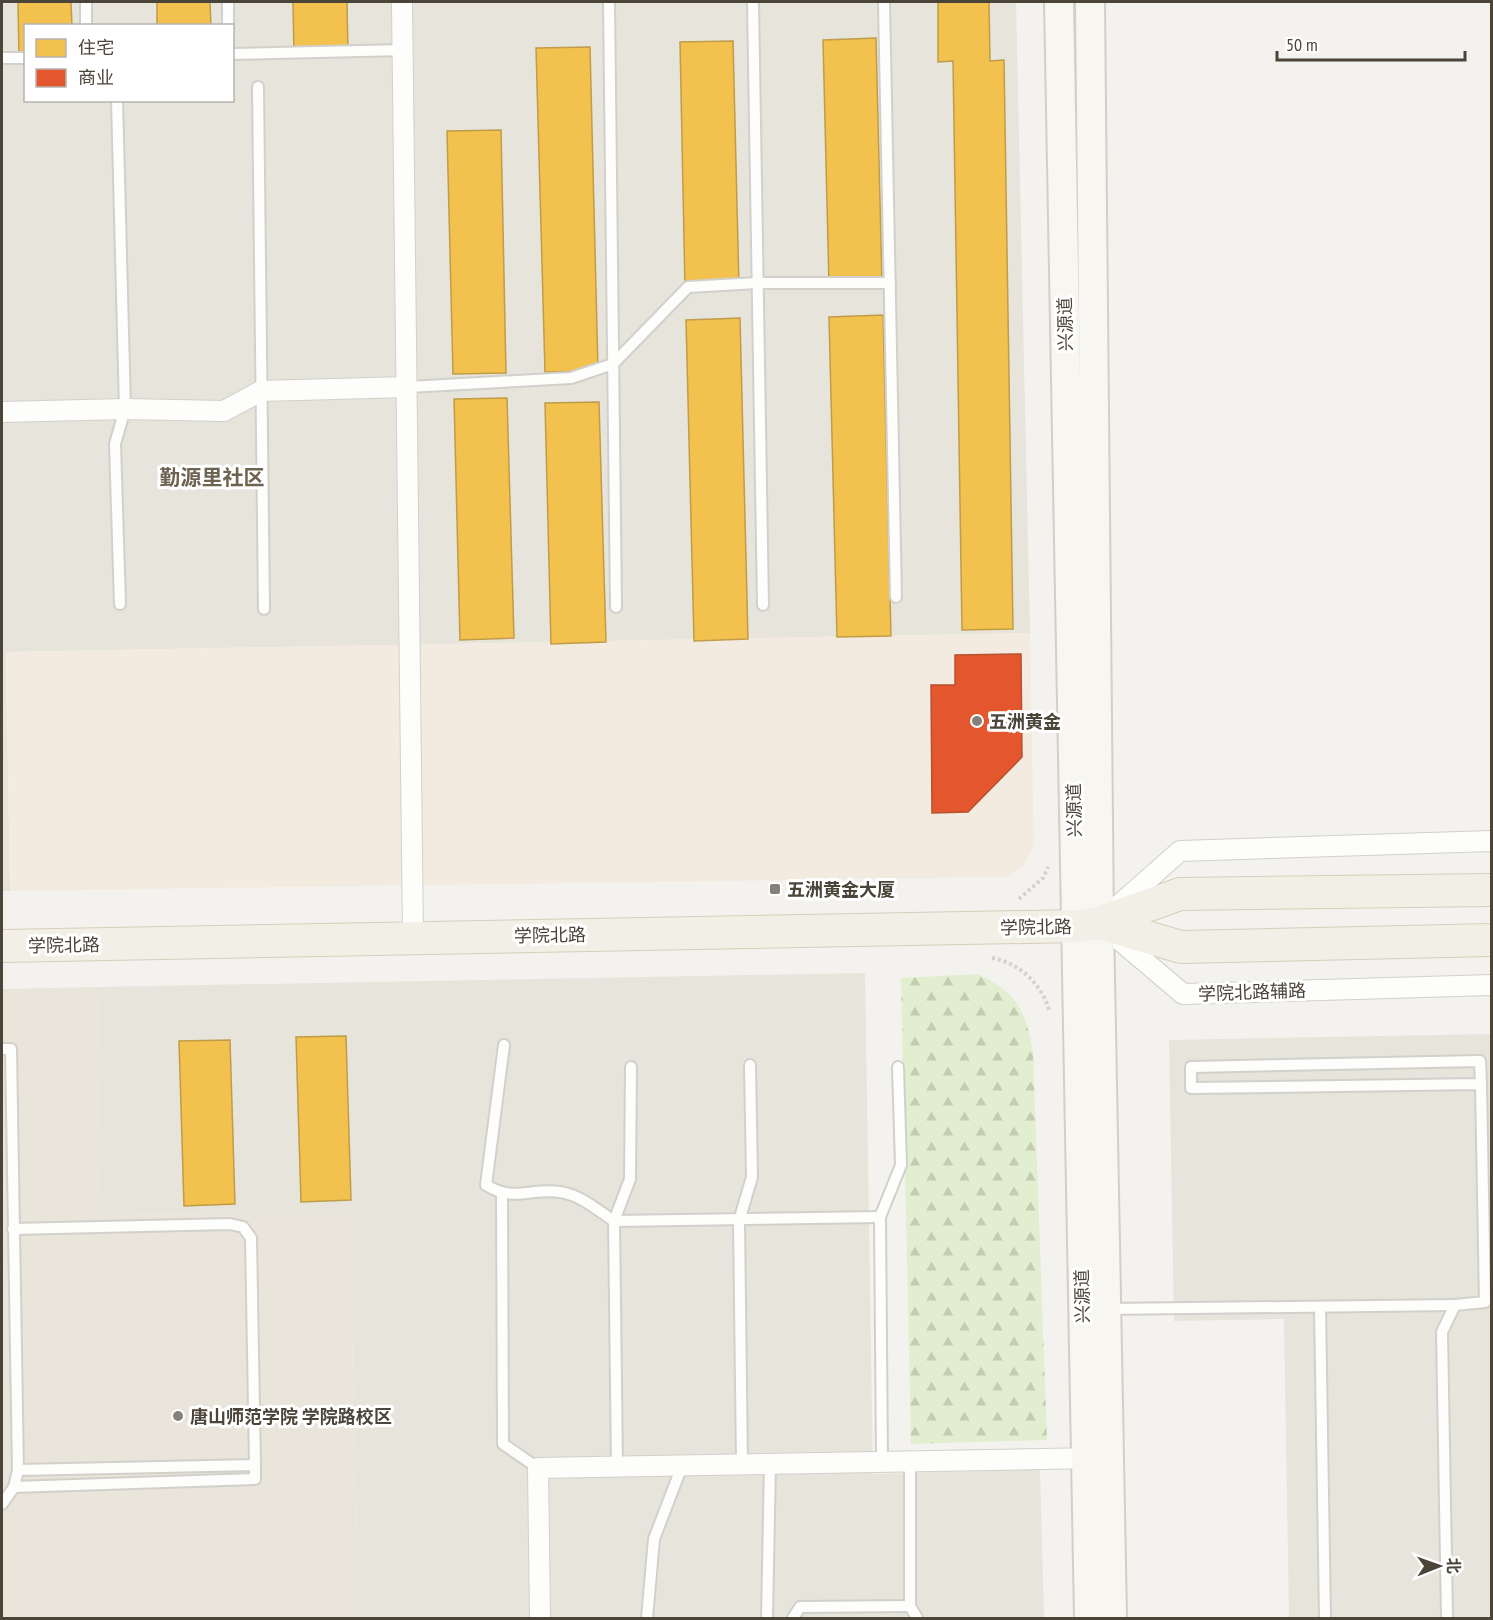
<svg xmlns="http://www.w3.org/2000/svg" width="1493" height="1620" font-family="'PT Sans Narrow','Noto Sans SC',sans-serif">
<style>
.residential{fill:#e7e4dc;fill-rule:evenodd}
.commercial{fill:#f3ebdf}
.education{fill:#eae5da}
.forest{fill:url(#forest-firs)}
.homes{fill:#f2c14e;stroke:#c09c48;stroke-width:1.5}
.shops{fill:#e4572e;stroke:#b65131;stroke-width:1.5}
.lines{fill:none;stroke-linecap:round;stroke-linejoin:round}
.service-casing{stroke:#d2d0cb;stroke-width:14}
.minor-casing{stroke:#d2d0cb;stroke-width:22}
.secondary-casing{stroke:#d3cfc5;stroke-width:32}
.primary-casing{stroke:#d6cebb;stroke-width:34}
.path{stroke:#d3d2cc;stroke-width:4;stroke-dasharray:3 3;stroke-linecap:butt}
.service{stroke:#fdfdfc;stroke-width:10}
.minor{stroke:#fdfdfc;stroke-width:20}
.secondary{stroke:#f7f6f1;stroke-width:28}
.primary{stroke:#f2efe6;stroke-width:32}
.poi-dot{fill:#868178;stroke:#fff;stroke-width:2}
.labels{text-anchor:middle;dominant-baseline:central;stroke-width:6;stroke-linejoin:round;paint-order:stroke}
.street-label{font-size:18px;fill:#4b4439;stroke:#fff}
.poi-label{font-size:18px;font-weight:bold;fill:#4b4439;stroke:#fff;text-anchor:start}
.quarter-label{font-size:21px;font-weight:bold;fill:#6e6250;stroke:#fff}
</style>
<defs>
<pattern id="forest-firs" width="22" height="20" patternUnits="userSpaceOnUse" patternTransform="scale(1.5)"><rect width="22" height="20" fill="#e1eecf"/><path d="M5 1l3.5 6h-7zM16 11l3.5 6h-7z" fill="#c3cdb2"/></pattern>
</defs>
<rect width="100%" height="100%" fill="#f4f2ee"/>
<g class="residential">
<path d="M2,2H1016L1030,633L6,652L10,891H2ZM26,26H232V100H26Z"/>
<path d="M865,973L873,1474L1040,1469L1044,1618H359L349,1212L100,1214L97,987Z"/>
<path d="M1491,1034V1618H1289L1284,1319L1174,1321L1169,1040Z"/>
</g>
<path class="commercial" d="M1030,633L1034,845L1023,867L1008,877L10,891L6,652Z"/>
<path class="education" d="M97,987L100,1214L349,1212L359,1618H2V989Z"/>
<path class="forest" d="M978,974C1018,993 1025,1010 1033,1052L1047,1440L911,1444L901,978Z"/>
<g class="homes">
<path d="M18,2H71L72,26H26V58H19Z"/>
<path d="M157,2H210L211,26H157Z"/>
<path d="M293,2H347L348,53L294,55Z"/>
<path d="M938,2H989L990,61L1004,60L1013,629L962,630L953,61L938,62Z"/>
<path d="M876,38L882,284L829,285L823,40Z"/>
<path d="M733,41L739,287L685,288L680,42Z"/>
<path d="M590,47L598,371L545,372L536,48Z"/>
<path d="M501,130L506,373L453,374L447,131Z"/>
<path d="M883,315L891,636L837,637L829,317Z"/>
<path d="M740,318L748,639L694,641L686,320Z"/>
<path d="M507,398L514,638L460,640L454,399Z"/>
<path d="M599,402L606,642L551,644L545,403Z"/>
<path d="M346,1036L351,1200L301,1202L296,1037Z"/>
<path d="M230,1040L235,1204L184,1206L179,1041Z"/>
</g>
<path class="shops" d="M1021,654L1022,757L968,812L932,813L931,685H955V655Z"/>
<g class="lines">
<defs>
<g id="service">
<path d="M86,2V26"/>
<path d="M228,2V26"/>
<path d="M609,2L616,607"/>
<path d="M753,2L763,605"/>
<path d="M884,2L896,597"/>
<path d="M232,54L403,50"/>
<path d="M2,58H26"/>
<path d="M258,87L264,609"/>
<path d="M117,100L125,409L115,444L120,604"/>
<path d="M408,387L571,378L613,364L688,287L757,283H890"/>
<path d="M504,1045L486,1185C515,1203 531,1187 560,1192C581,1195 597,1210 614,1221L880,1217"/>
<path d="M2,1049H11L18,1470L14,1487L2,1504"/>
<path d="M502,1195L503,1444L538,1468"/>
<path d="M13,1229L230,1224L243,1227L251,1238L255,1465L18,1470"/>
<path d="M1320,1307L1325,1618"/>
<path d="M1107,1309L1455,1305"/>
<path d="M910,1461V1606L917,1618"/>
<path d="M882,1462L880,1217L901,1165L898,1067"/>
<path d="M742,1465L739,1221L752,1177L750,1065"/>
<path d="M617,1466L614,1221L630,1179L631,1067"/>
<path d="M14,1487L255,1479V1465"/>
<path d="M647,1618L654,1539L682,1466"/>
<path d="M767,1618L770,1464"/>
<path d="M793,1618L800,1607L910,1606"/>
<path d="M1447,1618L1442,1332L1455,1305L1485,1302L1481,1084L1480,1061L1191,1067V1088L1481,1084"/>
</g>
<g id="minor">
<path d="M402,2L413,937"/>
<path d="M2,412L125,409L224,411L261,391L408,387"/>
<path d="M1110,913L1180,851L1492,841"/>
<path d="M1110,932L1183,994L1492,985"/>
<path d="M540,1618L538,1468L1096,1458"/>
</g>
<g id="secondary">
<path d="M1059,2L1089,1618"/>
<path d="M1090,2L1099,923L1112,1618"/>
</g>
<g id="primary">
<path d="M1099,923L1181,947L1492,940"/>
<path d="M2,946L1077,926L1099,923L1180,894L1492,890"/>
</g>
</defs>
<use href="#service" class="service-casing"/>
<use href="#minor" class="minor-casing"/>
<use href="#secondary" class="secondary-casing"/>
<use href="#primary" class="primary-casing"/>
<g class="path">
<path d="M1019,899L1043,878L1048,867"/>
<path d="M992,958C1018,962 1042,984 1049,1010"/>
</g>
<use href="#service" class="service"/>
<use href="#minor" class="minor"/>
<use href="#secondary" class="secondary"/>
<use href="#primary" class="primary"/>
</g>
<g class="poi-dot">
<circle cx="977" cy="721" r="6"/>
<rect x="769" y="883" width="12" height="12" rx="3"/>
<circle cx="178" cy="1416" r="6"/>
</g>
<g class="labels">
<g class="street-label">
<text transform="translate(1065 324) rotate(-91)">兴源道</text>
<text transform="translate(1074 810) rotate(-91)">兴源道</text>
<text transform="translate(1036 927) rotate(-1)">学院北路</text>
<text transform="translate(550 935) rotate(-1)">学院北路</text>
<text transform="translate(64 945) rotate(-1)">学院北路</text>
<text transform="translate(1252 992) rotate(-2)">学院北路辅路</text>
<text transform="translate(1082 1296) rotate(-91)">兴源道</text>
</g>
<g class="poi-label">
<text x="989" y="721">五洲黄金</text>
<text x="787" y="889">五洲黄金大厦</text>
<text x="190" y="1416">唐山师范学院 学院路校区</text>
</g>
<g class="quarter-label">
<text x="212" y="477">勤源里社区</text>
</g>
</g>
<rect width="1493" height="1620" fill="none" stroke="#4b4439" stroke-width="6"/>
<rect x="24" y="24" width="210" height="78" fill="#ffffff" stroke="#b7b4b0" stroke-width="1.5"/>
<rect x="36" y="39" width="30" height="18" fill="#f2c14e" stroke="#b7b4b0" stroke-width="1.5"/>
<text x="78" y="54" font-size="18" fill="#4b4439">住宅</text>
<rect x="36" y="69" width="30" height="18" fill="#e4572e" stroke="#b7b4b0" stroke-width="1.5"/>
<text x="78" y="84" font-size="18" fill="#4b4439">商业</text>
<g transform="translate(1439 1566) rotate(89)" stroke="#ffffff" stroke-width="4.5" paint-order="stroke">
<path d="M0-4.5L10 22L0 15L-10 22Z" fill="#4b4439"/>
<text y="-9" font-size="16" font-weight="bold" text-anchor="middle" fill="#4b4439">北</text>
</g>
<path d="M1277 51v9h188v-9" fill="none" stroke="#4b4439" stroke-width="3"/>
<text x="1286" y="51" font-size="18" fill="#4b4439" stroke="#ffffff" stroke-width="4.5" paint-order="stroke">50 m</text>
</svg>
